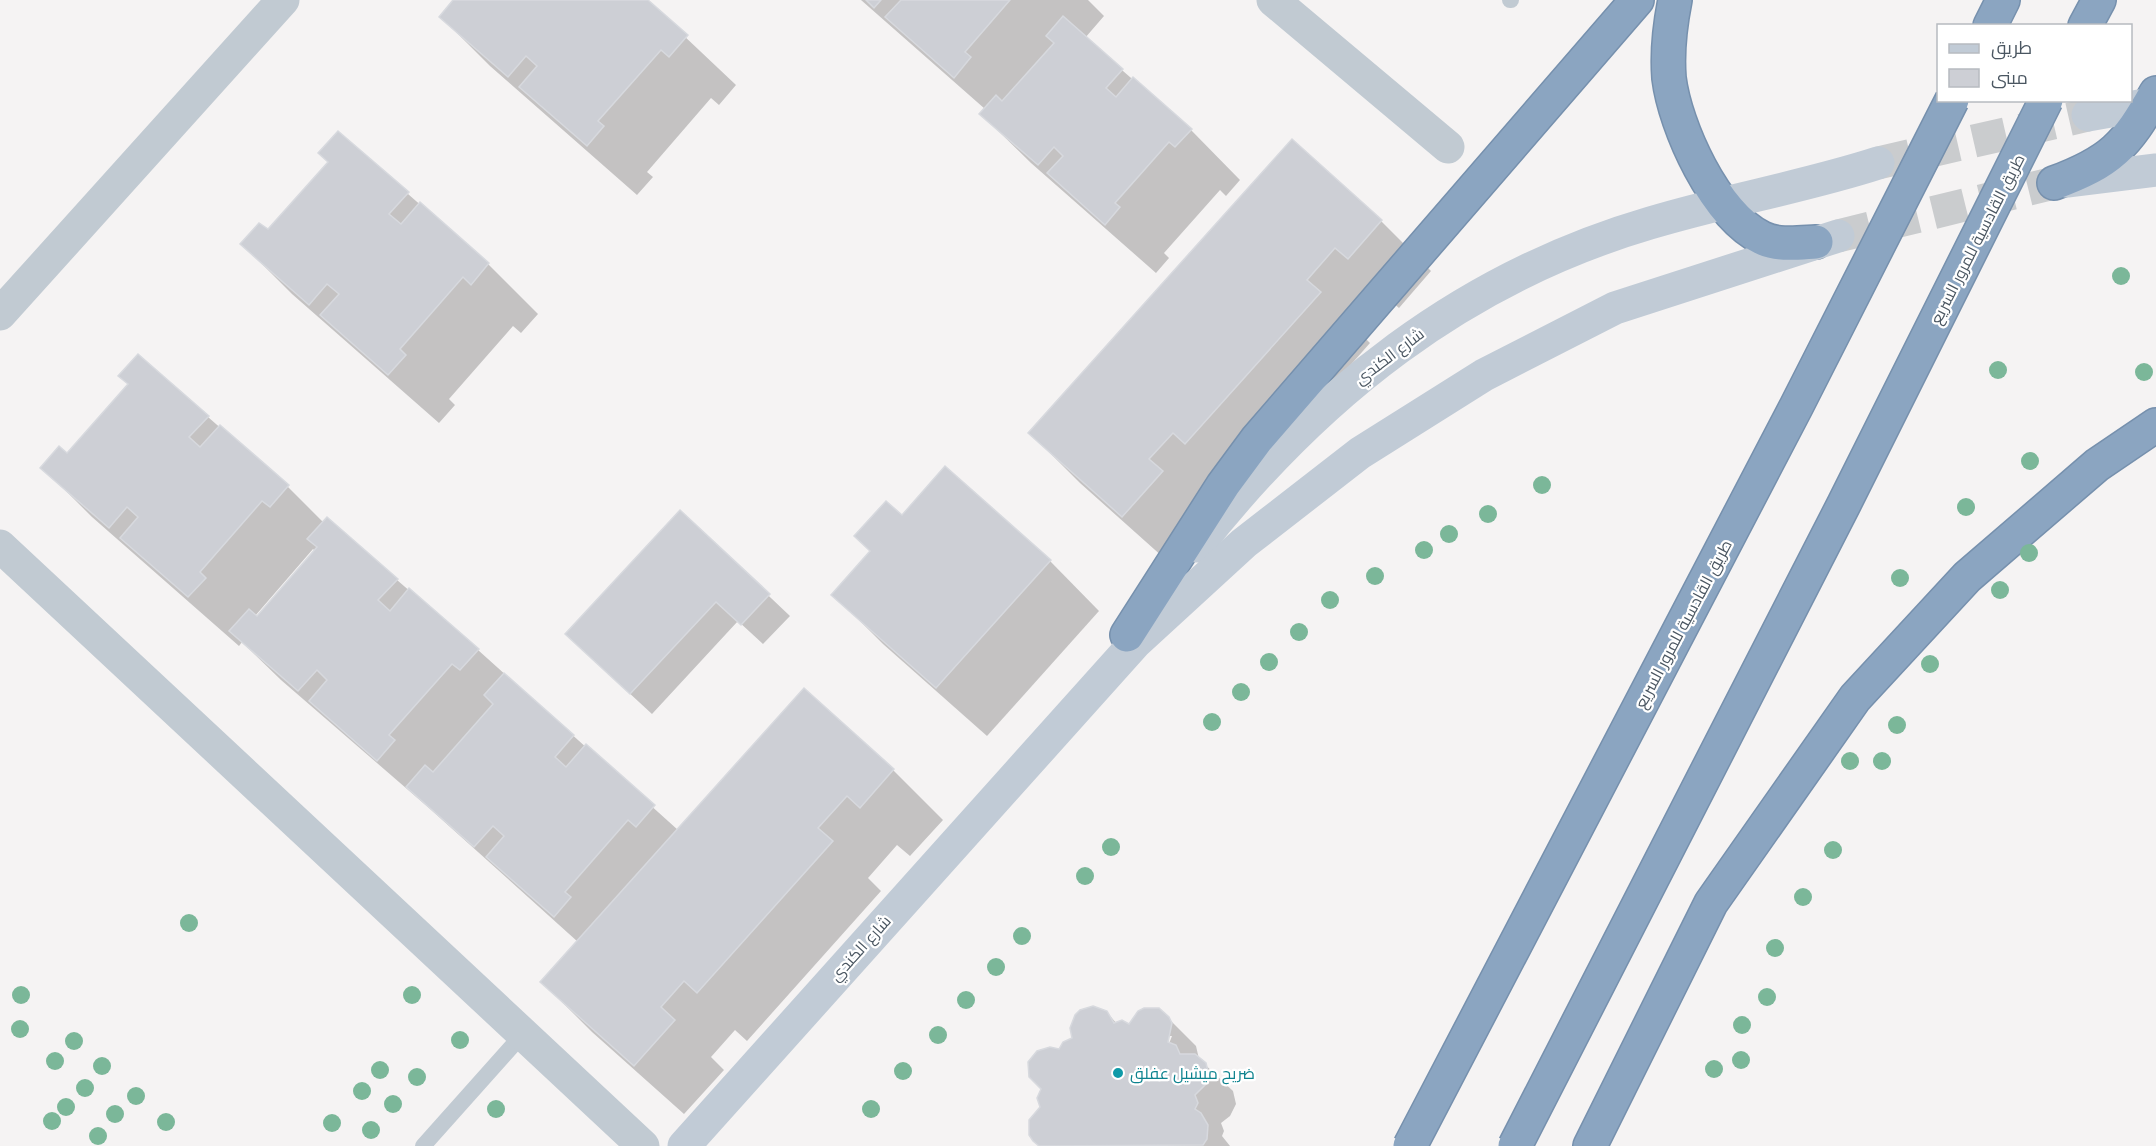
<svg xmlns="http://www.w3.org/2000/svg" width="2156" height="1146" font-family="'Open Sans',Cairo,sans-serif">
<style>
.shadow{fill:#0003;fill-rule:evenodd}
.building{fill:#cdcfd5;stroke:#d7d9de;stroke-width:1.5}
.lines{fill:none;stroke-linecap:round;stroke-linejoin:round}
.secondary-tunnel{stroke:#caccce;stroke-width:33;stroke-dasharray:33 16;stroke-linecap:butt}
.highway-casing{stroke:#7690ad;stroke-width:36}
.lane{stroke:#c1cad2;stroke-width:16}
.street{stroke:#c1cad2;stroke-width:33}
.secondary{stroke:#c1cbd6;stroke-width:33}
.highway{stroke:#8ba5c1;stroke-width:33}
.highway-bridge-casing{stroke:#7690ad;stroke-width:36;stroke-linecap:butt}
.highway-bridge{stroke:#8ba5c1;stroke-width:33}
.tree{fill:#7bb799}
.culture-dot{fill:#0f9aa8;stroke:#fff;stroke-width:2}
.labels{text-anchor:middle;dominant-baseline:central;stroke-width:4.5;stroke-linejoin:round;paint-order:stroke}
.street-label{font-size:16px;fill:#4a5661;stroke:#fff}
.culture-label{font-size:16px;fill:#0d838f;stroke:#fff;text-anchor:start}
</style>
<rect width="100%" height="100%" fill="#f5f3f3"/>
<g class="shadow">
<path d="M455,0H646L736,85L719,105L711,98L647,172L653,177L637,195L490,66L441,17Z"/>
<path d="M861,0H1088L1104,16L1085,38L1191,130L1240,180L1226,196L1220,190L1164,253L1169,258L1156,273L1031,163L981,114L985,109Z"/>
<path d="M1292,141L1381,221L1431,271L1399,308L1385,296L1356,329L1370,343L1173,566L1080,483L1030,433Z"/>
<path d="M408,194L488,264L538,314L521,333L513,326L449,399L455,405L439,423L292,294L242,244L268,231Z"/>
<path d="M120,376L208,417L288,487L324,523L397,580L478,650L678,830L804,690L893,770L943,820L910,856L897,845L868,878L881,891L747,1041L735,1030L711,1057L724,1070L684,1114L592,1032L542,982L578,942L429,808L281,680L242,642L239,646L92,517L42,467L67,455L129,385ZM313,549L315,551L257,618L255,616Z"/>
<path d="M680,512L790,616L763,644L738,621L652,714L588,655Z"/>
<path d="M902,518L1050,561L1099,611L987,736L883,644L833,594Z"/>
<path d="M1111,1017L1117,1024L1130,1026L1168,1018L1196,1046L1199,1059L1233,1091L1236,1104L1230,1116L1221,1123L1224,1131L1222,1136L1230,1146H1040L1034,1140L1060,1051ZM1169,1036H1172L1167,1049L1164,1048Z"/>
</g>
<g class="building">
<path d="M453,0H648L688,35L669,57L661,50L598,121L604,126L587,146L519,87L537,66L526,56L508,77L439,17Z"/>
<path d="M866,0H881L874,8Z"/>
<path d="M901,0H1010L965,52L971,57L954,78L885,17Z"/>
<path d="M1063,16L1123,69L1106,88L1116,97L1133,77L1192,129L1175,147L1169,142L1115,203L1120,207L1105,225L1047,173L1063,156L1054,147L1038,165L979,114L996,95L1002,101L1054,43L1046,36Z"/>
<path d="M338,131L409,192L389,214L401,224L420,202L489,263L471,285L463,277L400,349L406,355L388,375L320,315L339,294L327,284L309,305L240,244L259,223L268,229L328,162L318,153Z"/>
<path d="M1292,139L1382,220L1348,259L1335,248L1307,280L1321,292L1185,444L1173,433L1149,459L1163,471L1122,517L1028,433Z"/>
<path d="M138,354L209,416L189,437L200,447L220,425L289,485L270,507L262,501L200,572L206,578L188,597L120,538L138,517L127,507L109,528L40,468L59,446L67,453L128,384L118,376Z"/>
<path d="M945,466L1051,560L936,688L831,595L870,551L854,536L886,501L902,515Z"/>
<path d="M680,510L770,594L741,625L716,602L630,694L565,634Z"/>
<path d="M327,517L398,579L378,600L390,611L409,588L479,649L460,670L452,664L389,735L395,740L377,761L309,701L327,680L317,670L298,691L229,631L249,609L257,616L317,547L307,539Z"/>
<path d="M504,673L574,735L555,757L566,767L586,744L655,805L636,827L628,820L565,892L571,897L554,917L486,857L504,836L493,826L474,847L406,787L425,765L433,772L493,704L484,695Z"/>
<path d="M804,688L894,769L860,808L847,796L818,828L833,841L697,993L684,981L661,1007L675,1020L634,1066L540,982Z"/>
<path d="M1093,1006L1107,1011L1114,1023L1122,1020L1129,1024L1138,1011L1144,1008H1159L1169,1017L1172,1023L1168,1042L1176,1045L1180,1054H1195L1206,1063L1209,1076L1207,1083L1195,1095L1198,1103L1195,1109L1201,1113L1208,1125L1207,1139L1203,1145L1039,1146L1033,1141L1029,1135V1120L1040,1107L1037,1098L1041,1089L1029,1077L1028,1062L1037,1051L1050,1047L1059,1049L1063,1042L1072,1038L1070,1028L1075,1015L1080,1010Z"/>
</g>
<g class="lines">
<g class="secondary-tunnel">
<path d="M1878,163L2088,115"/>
<path d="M1838,236L2054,183"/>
</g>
<defs>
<g id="highway">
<path d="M1675,0C1670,25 1667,52 1669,78C1675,127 1715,215 1762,238C1778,246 1798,243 1816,242"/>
<path d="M1990,26L2003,0"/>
<path d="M2085,26L2099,0"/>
<path d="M2054,183C2111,162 2126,146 2156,93"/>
<path d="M1127,635L1223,485L1257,439L1637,0"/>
<path d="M1590,1146L1711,903L1855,698L1967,577L2097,465L2156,425"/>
</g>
</defs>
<use href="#highway" class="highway-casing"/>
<g class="lane">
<path d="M1510,0H1511"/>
<path d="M423,1146L523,1034"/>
</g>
<g class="street">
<path d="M1273,0L1448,147"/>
<path d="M0,314L283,0"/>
<path d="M0,546L643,1146"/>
</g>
<g class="secondary">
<path d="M2088,115L2156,103"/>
<path d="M2067,181L2156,170"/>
<path d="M1197,546C1317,394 1462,278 1650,223C1726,200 1804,187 1878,163"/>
<path d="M684,1146L1136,642L1244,543L1360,453L1484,375L1615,308L1838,236"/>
</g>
<use href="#highway" class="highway"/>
<defs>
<g id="highway-bridge">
<path d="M1410,1146L1796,407L1952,100"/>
<path d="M1515,1146L1844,504L2046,100"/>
</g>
</defs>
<use href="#highway-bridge" class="highway-bridge-casing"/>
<use href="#highway-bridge" class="highway-bridge"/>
</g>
<g class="tree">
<circle cx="2121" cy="276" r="9"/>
<circle cx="1998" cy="370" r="9"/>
<circle cx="2144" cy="372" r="9"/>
<circle cx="2030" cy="461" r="9"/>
<circle cx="1542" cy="485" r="9"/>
<circle cx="1966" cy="507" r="9"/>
<circle cx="1488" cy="514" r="9"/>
<circle cx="1449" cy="534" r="9"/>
<circle cx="1424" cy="550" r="9"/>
<circle cx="2029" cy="553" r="9"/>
<circle cx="1375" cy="576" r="9"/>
<circle cx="1900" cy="578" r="9"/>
<circle cx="2000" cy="590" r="9"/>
<circle cx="1330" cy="600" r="9"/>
<circle cx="1299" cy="632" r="9"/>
<circle cx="1269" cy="662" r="9"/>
<circle cx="1930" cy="664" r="9"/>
<circle cx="1241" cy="692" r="9"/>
<circle cx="1212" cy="722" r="9"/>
<circle cx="1897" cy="725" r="9"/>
<circle cx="1850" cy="761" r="9"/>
<circle cx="1882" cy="761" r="9"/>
<circle cx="1111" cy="847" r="9"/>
<circle cx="1833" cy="850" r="9"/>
<circle cx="1085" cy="876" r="9"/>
<circle cx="1803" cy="897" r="9"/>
<circle cx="189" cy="923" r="9"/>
<circle cx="1022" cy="936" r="9"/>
<circle cx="1775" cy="948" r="9"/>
<circle cx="996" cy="967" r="9"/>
<circle cx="21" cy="995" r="9"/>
<circle cx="412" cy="995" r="9"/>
<circle cx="1767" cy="997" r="9"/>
<circle cx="966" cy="1000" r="9"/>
<circle cx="1742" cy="1025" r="9"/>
<circle cx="20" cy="1029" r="9"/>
<circle cx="938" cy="1035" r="9"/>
<circle cx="460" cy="1040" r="9"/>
<circle cx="74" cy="1041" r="9"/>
<circle cx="1741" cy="1060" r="9"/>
<circle cx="55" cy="1061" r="9"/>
<circle cx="102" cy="1066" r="9"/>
<circle cx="1714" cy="1069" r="9"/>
<circle cx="380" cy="1070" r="9"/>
<circle cx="903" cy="1071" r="9"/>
<circle cx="417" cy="1077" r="9"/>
<circle cx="85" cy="1088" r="9"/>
<circle cx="362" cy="1091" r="9"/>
<circle cx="136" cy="1096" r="9"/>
<circle cx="393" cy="1104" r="9"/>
<circle cx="66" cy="1107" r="9"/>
<circle cx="496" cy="1109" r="9"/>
<circle cx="871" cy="1109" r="9"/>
<circle cx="115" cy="1114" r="9"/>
<circle cx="52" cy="1121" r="9"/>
<circle cx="166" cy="1122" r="9"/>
<circle cx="332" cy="1123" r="9"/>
<circle cx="371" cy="1130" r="9"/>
<circle cx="98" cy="1136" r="9"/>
</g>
<circle class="culture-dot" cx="1118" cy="1073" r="6"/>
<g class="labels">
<g class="street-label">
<text transform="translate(1977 239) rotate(-63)">طريق القادسية للمرور السريع</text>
<text transform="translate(1389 356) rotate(-37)">شارع الكندي</text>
<text transform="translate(1683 624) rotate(-62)">طريق القادسية للمرور السريع</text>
<text transform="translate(860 948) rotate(-48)">شارع الكندي</text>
</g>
<g class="culture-label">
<text x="1130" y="1073">ضريح ميشيل عفلق</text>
</g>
</g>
<rect x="1937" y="24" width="195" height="78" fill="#ffffff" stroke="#b7bbc0" stroke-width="1.5"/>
<rect x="1949" y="44" width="30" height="9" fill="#c1cbd6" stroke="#b7bbc0" stroke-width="1.5"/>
<text x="1991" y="54" font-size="18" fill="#4a5661">طريق</text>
<rect x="1949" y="69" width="30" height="18" fill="#cdcfd5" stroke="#b7bbc0" stroke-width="1.5"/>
<text x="1991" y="84" font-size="18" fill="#4a5661">مبنى</text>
</svg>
